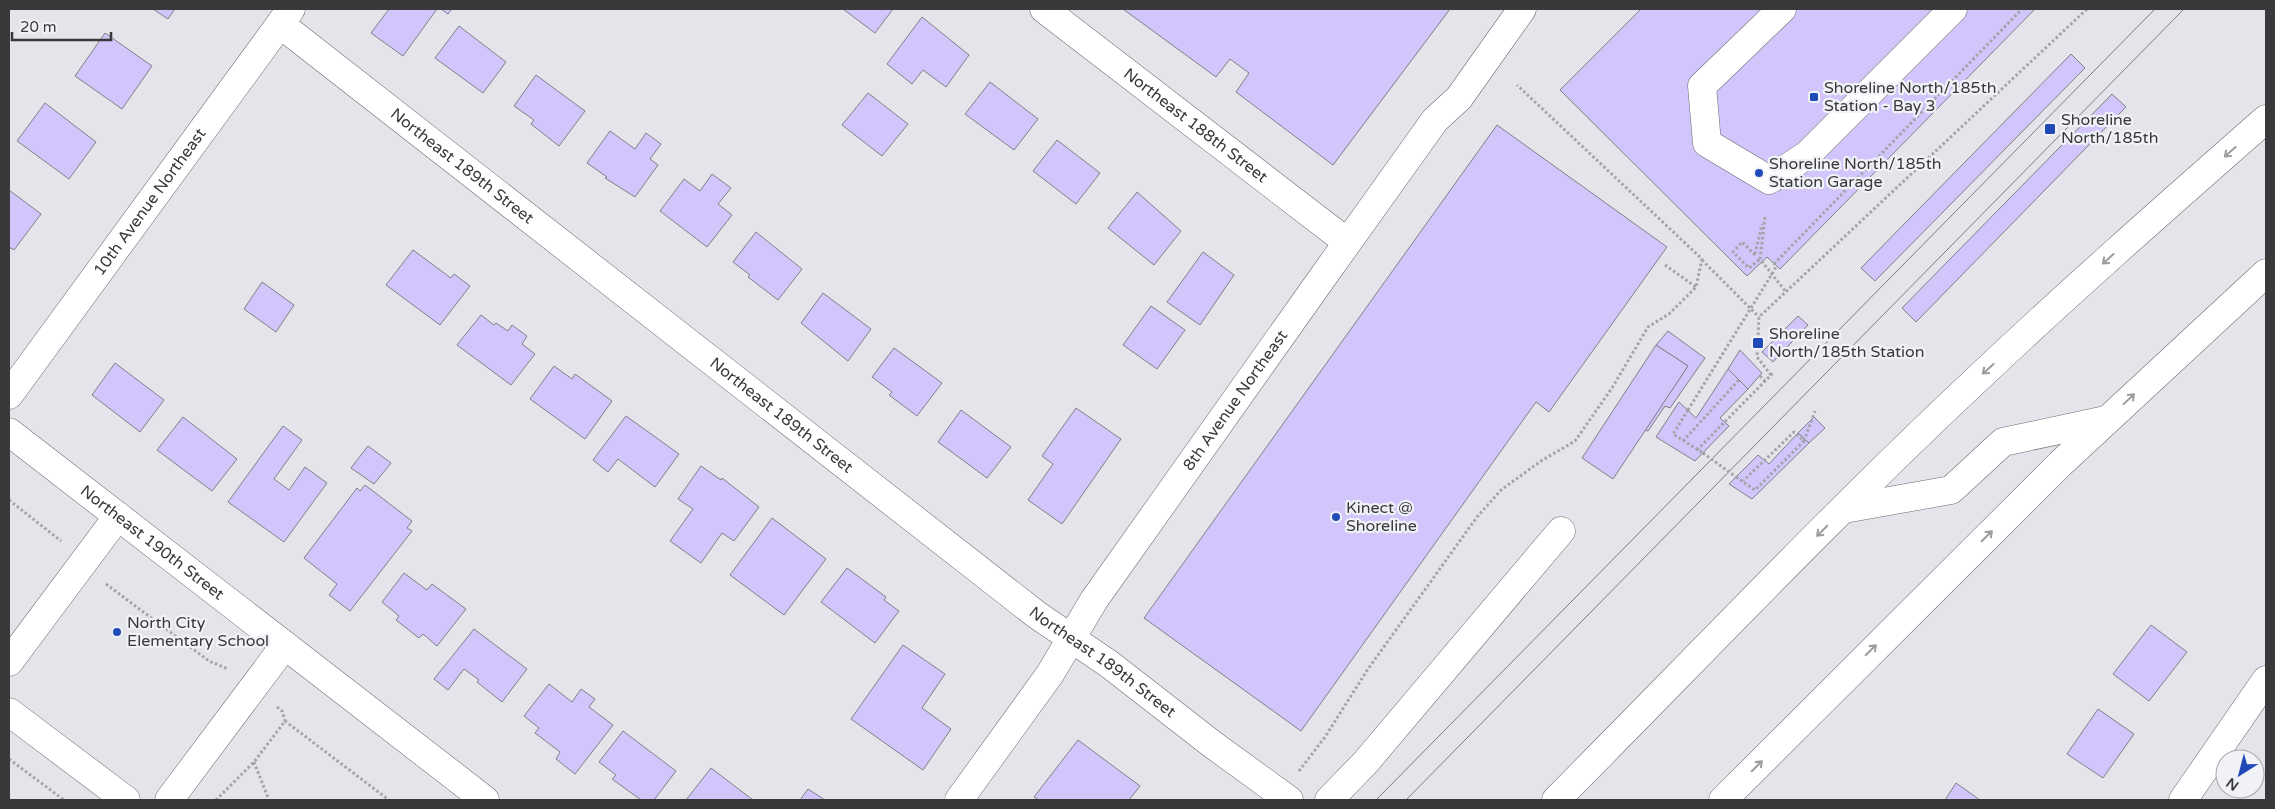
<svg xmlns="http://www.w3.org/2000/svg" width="2275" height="809" font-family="'Varela Round',sans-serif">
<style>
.building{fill:#d1c5fc;stroke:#818085}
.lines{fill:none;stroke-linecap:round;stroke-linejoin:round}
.minor-casing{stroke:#6a6b6f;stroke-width:29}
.major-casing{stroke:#6a6b6f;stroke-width:29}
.highway-casing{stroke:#6a6b6f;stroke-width:29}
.path{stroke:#a3a4a8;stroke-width:3;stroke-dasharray:2.5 2.5;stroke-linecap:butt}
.minor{stroke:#fff;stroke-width:28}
.major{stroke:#fff;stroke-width:28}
.highway{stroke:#fff;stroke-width:28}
.tram{stroke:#7c7d80;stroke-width:1}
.path-bridge{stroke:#a3a4a8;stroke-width:3;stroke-dasharray:2.5 2.5;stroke-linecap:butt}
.oneway{stroke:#9c9c9d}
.poi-dot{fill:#204ab8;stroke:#f1f2f7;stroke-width:2}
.labels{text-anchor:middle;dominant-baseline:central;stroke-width:4.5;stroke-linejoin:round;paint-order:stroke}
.poi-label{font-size:16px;fill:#38393b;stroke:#f1f2f7;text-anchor:start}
.street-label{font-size:16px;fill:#38393b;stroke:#f1f2f7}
</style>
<rect width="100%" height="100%" fill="#e4e5ea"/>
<g class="building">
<path d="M153,9H175L168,19Z"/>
<path d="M389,9H437L403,56L371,33Z"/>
<path d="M441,9H452L448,14Z"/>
<path d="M843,9H893L875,33Z"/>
<path d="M1123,9H1450L1333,165L1236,92L1249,73L1230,59L1216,77Z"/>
<path d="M1641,9H2035L1780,269L1767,257L1747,276L1560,90Z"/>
<path d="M922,17L969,55L946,87L923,70L912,84L887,64Z"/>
<path d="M459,26L506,62L483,93L435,58Z"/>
<path d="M105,33L152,66L122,109L75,76Z"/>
<path d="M2071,54L2085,68L1875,281L1861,268Z"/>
<path d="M536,75L585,111L559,146L531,124L534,120L514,106Z"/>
<path d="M990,82L1038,119L1014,150L965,114Z"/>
<path d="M868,93L908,124L882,156L842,125Z"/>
<path d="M2112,94L2126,107L1916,322L1902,308Z"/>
<path d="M45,103L96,142L69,179L17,141Z"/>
<path d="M1497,125L1667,247L1549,412L1536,402L1301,731L1144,618Z"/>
<path d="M610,131L635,149L646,133L661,144L650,159L658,165L635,197L605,178L607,177L587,163Z"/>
<path d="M1057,140L1100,173L1076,204L1033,171Z"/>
<path d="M712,174L731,188L718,204L732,215L707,247L660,211L684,179L700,191Z"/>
<path d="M9,190L41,214L14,250L9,247Z"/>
<path d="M1137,192L1181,231L1154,265L1108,228Z"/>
<path d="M756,232L802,269L778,300L748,277L750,275L733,262Z"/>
<path d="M413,250L451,278L454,274L470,286L440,325L386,285Z"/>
<path d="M1203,252L1234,275L1200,325L1167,302Z"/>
<path d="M262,282L294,305L276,332L244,309Z"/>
<path d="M823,293L871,329L848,361L801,323Z"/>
<path d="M1151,306L1185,330L1157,369L1123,345Z"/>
<path d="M481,315L494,325L496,323L508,331L512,325L527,336L522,344L535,354L511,385L457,345Z"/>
<path d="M1798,316L1808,325L1773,362L1762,352Z"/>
<path d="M1668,331L1705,358L1670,408L1665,406L1648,431L1645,430L1688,366L1656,345Z"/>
<path d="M1656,345L1688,366L1613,479L1582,458Z"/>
<path d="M894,348L942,383L917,416L889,395L892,392L872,377Z"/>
<path d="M1740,350L1762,373L1748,389L1728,369Z"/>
<path d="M115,363L164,400L140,432L92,395Z"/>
<path d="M554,366L572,379L575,374L612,401L585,439L530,399Z"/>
<path d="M1728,369L1748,389L1720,418L1729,426L1695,461L1656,437L1679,402L1696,418Z"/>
<path d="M1076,408L1121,439L1062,524L1028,500L1053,464L1042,456Z"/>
<path d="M961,410L1011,447L987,478L938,442Z"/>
<path d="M626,416L679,454L655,487L618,459L608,472L593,460Z"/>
<path d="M183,417L237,459L212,491L157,450Z"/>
<path d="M1814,417L1825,428L1809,443L1798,433Z"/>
<path d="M283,426L302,440L274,479L289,490L305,467L327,483L284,542L228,502Z"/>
<path d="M1798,433L1809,443L1752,499L1729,484L1758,455L1769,464Z"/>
<path d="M368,446L391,463L374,484L351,468Z"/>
<path d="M701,466L721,480L722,478L759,507L734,541L722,533L701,563L670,541L693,509L678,499Z"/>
<path d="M365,485L412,521L407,528L412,531L350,611L329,595L337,584L304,558L357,488L360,491Z"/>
<path d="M772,518L826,559L784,615L730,575Z"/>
<path d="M847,568L886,597L884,600L899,611L875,643L821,602Z"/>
<path d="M404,573L427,590L432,584L466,609L437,646L423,634L419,638L396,620L399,616L382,602Z"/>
<path d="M2151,625L2187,652L2149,701L2113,674Z"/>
<path d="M474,629L527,669L502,702L477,682L479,680L464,669L448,690L434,679Z"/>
<path d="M903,645L945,674L922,708L951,729L923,770L851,719Z"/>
<path d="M549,684L572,702L581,689L595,699L589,707L613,725L575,774L556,759L560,752L535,733L539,728L524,716Z"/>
<path d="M2098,709L2134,734L2103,778L2067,754Z"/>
<path d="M623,731L676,771L654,800H641L612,779L616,775L599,762Z"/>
<path d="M1078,740L1140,786L1129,800H1039L1034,797Z"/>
<path d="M711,768L753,800H686Z"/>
<path d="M1956,783L1980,800H1945Z"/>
<path d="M808,789L825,800H800Z"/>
</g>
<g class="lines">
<defs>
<g id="minor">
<path id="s1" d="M1044,9L1347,242"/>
<path d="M1782,9L1702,86L1707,143L1769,180L1807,155L1953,9"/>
<path id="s2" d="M280,24L1037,615L1109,664L1212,744L1289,800"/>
<path id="s3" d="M9,432L485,800"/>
<path d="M1844,509L1951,490L2003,442L2106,420"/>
<path d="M9,662L118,516"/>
<path d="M9,712L126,800"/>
<path d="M169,800L285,645"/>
<path id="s4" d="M959,800L1050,674L1094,600L1325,274L1435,120L1459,98L1522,9"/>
<path d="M1329,800L1365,763L1561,531"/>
<path d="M2183,800L2266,680"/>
</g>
<g id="major">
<path id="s5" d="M9,395L291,9"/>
</g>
<g id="highway">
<path d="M1556,800C1694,661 1829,518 1972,384C2068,293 2167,206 2266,119"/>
<path d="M1723,800L2060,464L2266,273"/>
</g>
</defs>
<use href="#minor" class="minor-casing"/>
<use href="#major" class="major-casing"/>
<use href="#highway" class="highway-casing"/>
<g class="path">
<path d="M1765,217L1760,259L1786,292"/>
<path d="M1755,254L1762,224"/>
<path d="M1755,255L1742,242L1733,252L1749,268L1760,259"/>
<path d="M1702,260L1759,317"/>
<path d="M1774,264L2022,9"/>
<path d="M1665,265L1696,287"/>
<path d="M1771,375L1757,357L1759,317L2087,9"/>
<path d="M1760,376L1765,381"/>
<path d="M1688,410L1673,434L1703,453"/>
<path d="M1683,441L1739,380"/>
<path d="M1804,441L1815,411"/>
<path d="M1697,450L1773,373"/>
<path d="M1736,477L1755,490L1804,441L1794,432L1743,481"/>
<path d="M9,500L61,541"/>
<path d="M106,584L209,661L228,669"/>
<path d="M277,707L282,711L285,721"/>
<path d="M9,759L64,800"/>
<path d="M254,762L269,800"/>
<path d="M1299,771L1325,737L1368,669L1477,517L1501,490L1541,461L1575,441L1612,388L1648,327L1669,314L1696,287L1702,259L1517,85"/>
<path d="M216,800L254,762L285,721L389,800"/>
</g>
<use href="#minor" class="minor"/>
<use href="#major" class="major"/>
<use href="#highway" class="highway"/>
<g class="tram">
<path d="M1376,800L2155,9"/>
<path d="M1406,800L2184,9"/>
</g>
<g class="path-bridge">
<path d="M1688,410L1775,269L1774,264"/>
<path d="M1703,453L1736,477"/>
</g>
</g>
<defs><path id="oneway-shaft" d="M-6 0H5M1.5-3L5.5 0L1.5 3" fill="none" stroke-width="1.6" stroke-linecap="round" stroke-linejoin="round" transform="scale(1.25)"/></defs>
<g class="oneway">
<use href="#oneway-shaft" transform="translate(2230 152) rotate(139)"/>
<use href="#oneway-shaft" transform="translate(2108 259) rotate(138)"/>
<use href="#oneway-shaft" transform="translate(1988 369) rotate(138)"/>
<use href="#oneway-shaft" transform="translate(2129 399) rotate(-43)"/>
<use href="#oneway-shaft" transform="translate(1822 531) rotate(135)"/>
<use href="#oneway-shaft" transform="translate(1987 536) rotate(-45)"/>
<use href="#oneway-shaft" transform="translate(1871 650) rotate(-45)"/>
<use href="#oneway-shaft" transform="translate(1757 766) rotate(-45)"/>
</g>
<g class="poi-dot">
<rect x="1809" y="92" width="10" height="10" rx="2.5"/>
<rect x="2044" y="123" width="12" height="12" rx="2.5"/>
<circle cx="1759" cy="173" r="5"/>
<rect x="1752" y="337" width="12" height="12" rx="2.5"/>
<circle cx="1336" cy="517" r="5"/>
<circle cx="117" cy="632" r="5"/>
</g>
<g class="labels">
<g class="poi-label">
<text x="1824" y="88">Shoreline North/185th<tspan x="1824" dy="18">Station - Bay 3</tspan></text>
<text x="2061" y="120">Shoreline<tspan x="2061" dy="18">North/185th</tspan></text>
<text x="1769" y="164">Shoreline North/185th<tspan x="1769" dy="18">Station Garage</tspan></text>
<text x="1769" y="334">Shoreline<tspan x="1769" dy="18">North/185th Station</tspan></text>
<text x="1346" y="508">Kinect @<tspan x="1346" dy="18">Shoreline</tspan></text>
<text x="127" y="623">North City<tspan x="127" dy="18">Elementary School</tspan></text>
</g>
<g class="street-label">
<text stroke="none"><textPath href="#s1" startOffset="191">Northeast 188th Street</textPath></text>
<text stroke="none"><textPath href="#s2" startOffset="231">Northeast 189th Street</textPath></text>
<text stroke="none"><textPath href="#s5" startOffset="239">10th Avenue Northeast</textPath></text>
<text stroke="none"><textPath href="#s4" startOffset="486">8th Avenue Northeast</textPath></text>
<text stroke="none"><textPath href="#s2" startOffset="636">Northeast 189th Street</textPath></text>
<text stroke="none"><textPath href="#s3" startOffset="181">Northeast 190th Street</textPath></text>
<text stroke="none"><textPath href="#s2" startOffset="1041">Northeast 189th Street</textPath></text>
</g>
</g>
<rect width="2275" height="809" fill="none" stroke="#38393b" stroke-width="20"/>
<g transform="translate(2240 774) rotate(216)"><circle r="24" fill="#f1f2f7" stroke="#a7a8ac"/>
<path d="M0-4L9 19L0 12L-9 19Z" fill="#204ab8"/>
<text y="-8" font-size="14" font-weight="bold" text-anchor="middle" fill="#38393b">N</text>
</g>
<path d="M12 32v8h99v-8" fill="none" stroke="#38393b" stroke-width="2.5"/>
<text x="20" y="32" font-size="15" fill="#38393b" stroke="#f1f2f7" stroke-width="4" paint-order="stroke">20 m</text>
</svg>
